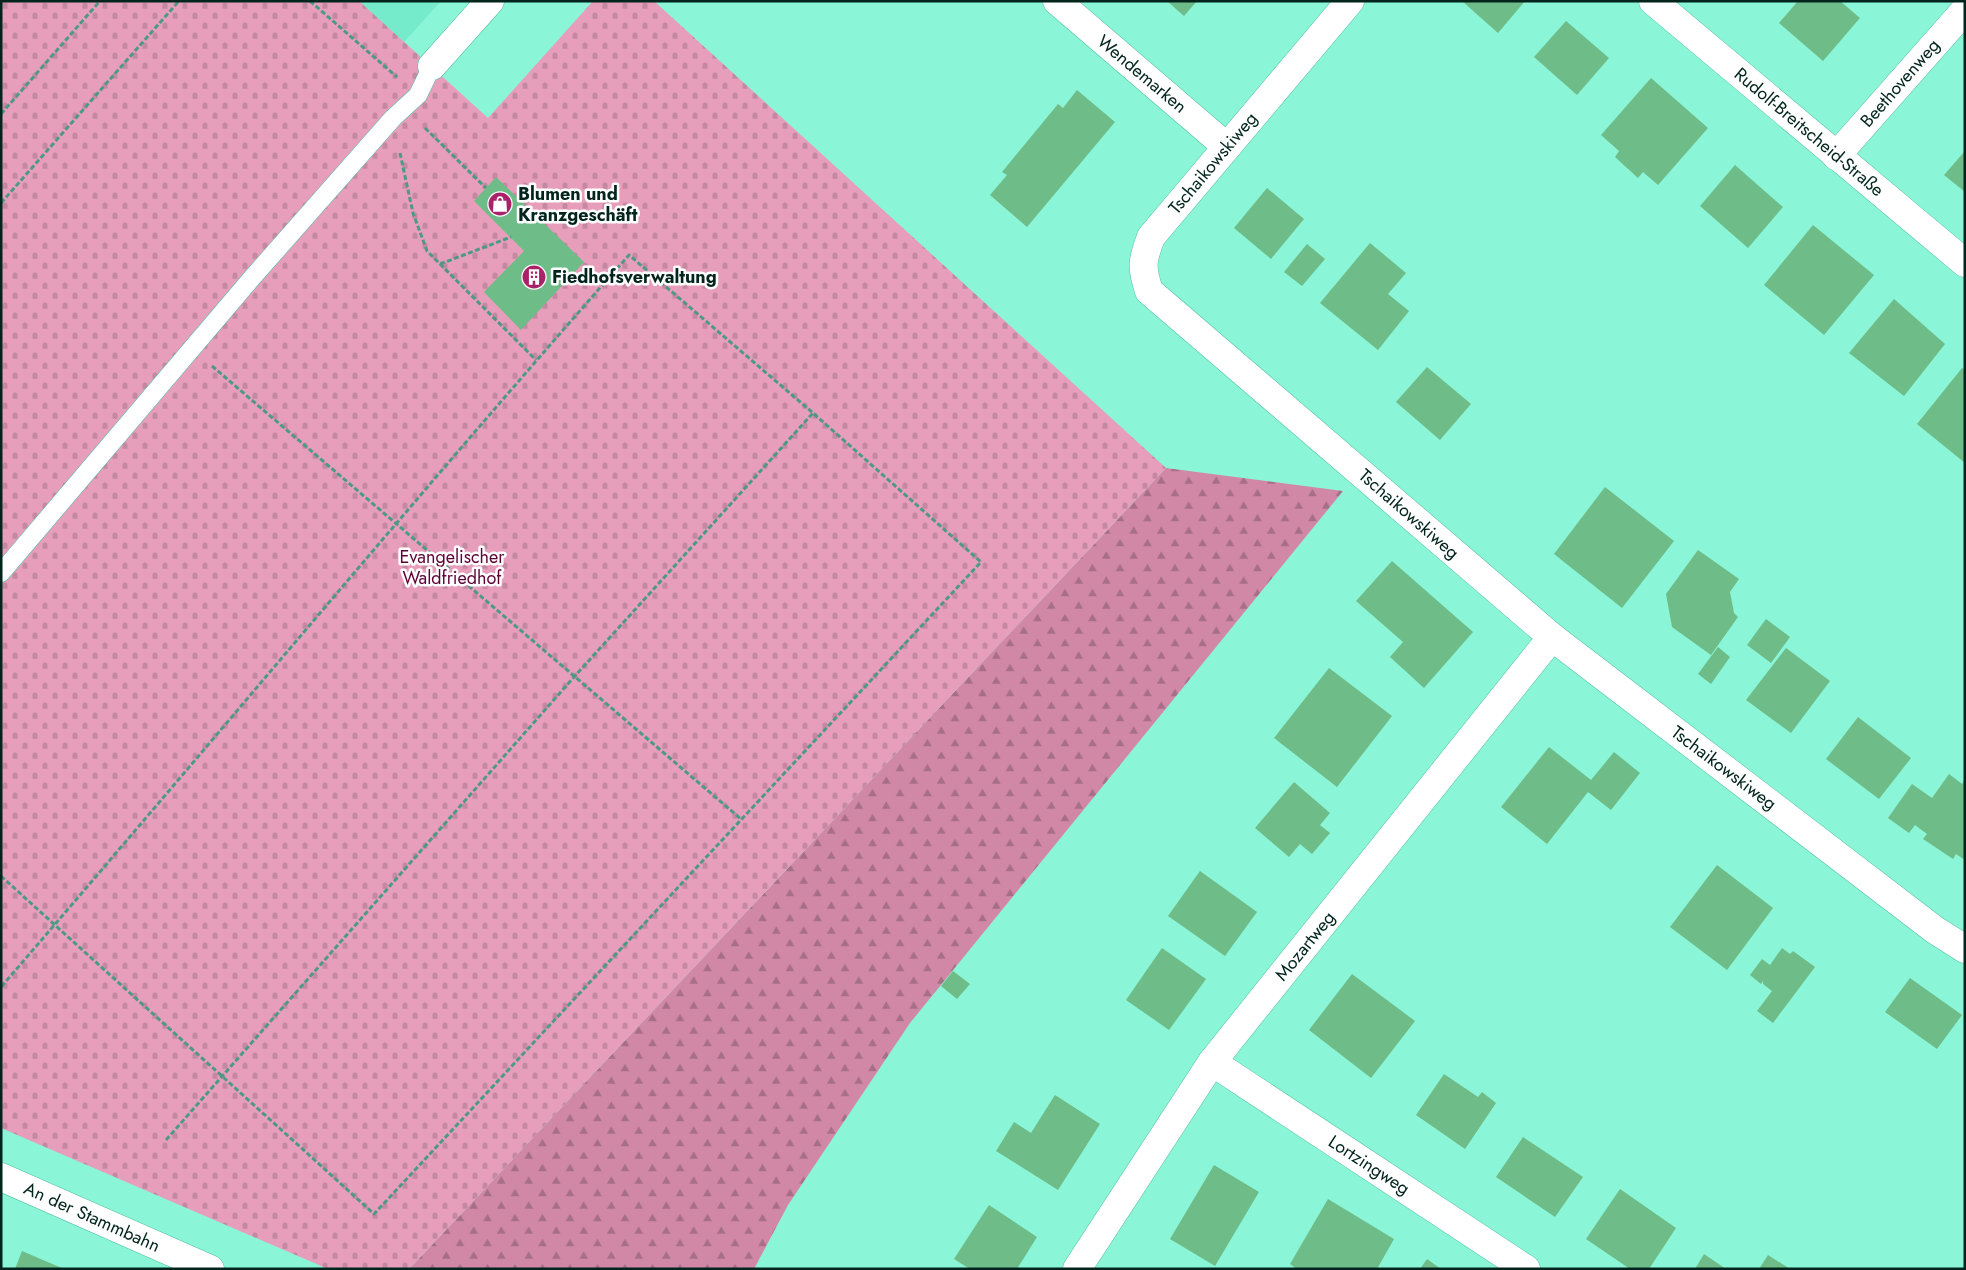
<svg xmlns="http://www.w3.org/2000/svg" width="1966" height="1270" font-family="Jost,sans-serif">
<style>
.built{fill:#75ebcc}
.forest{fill:url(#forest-firs)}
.cemetery{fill:url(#cemetery-stones)}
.building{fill:#6ebc88}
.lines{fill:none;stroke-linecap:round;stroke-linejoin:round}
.lane-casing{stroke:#54bfa4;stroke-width:19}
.street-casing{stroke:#54bfa4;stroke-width:29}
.path{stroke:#4e9985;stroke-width:3;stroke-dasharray:5 2.5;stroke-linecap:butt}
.lane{stroke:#fff;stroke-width:18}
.street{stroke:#fff;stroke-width:28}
.labels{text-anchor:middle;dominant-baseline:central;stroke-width:5;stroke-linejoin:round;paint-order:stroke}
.street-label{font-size:18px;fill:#01241c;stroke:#fefefe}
.poi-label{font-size:18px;font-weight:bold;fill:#01241c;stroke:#fefefe;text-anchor:start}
.park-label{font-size:18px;fill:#5d0236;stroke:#fefefe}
</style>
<defs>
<pattern id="forest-firs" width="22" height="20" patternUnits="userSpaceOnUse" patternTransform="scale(1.25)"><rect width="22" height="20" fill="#d188a6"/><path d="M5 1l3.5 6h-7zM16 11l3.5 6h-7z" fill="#a76f86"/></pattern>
<pattern id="cemetery-stones" width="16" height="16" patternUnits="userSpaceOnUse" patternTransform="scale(1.25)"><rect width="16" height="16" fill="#e69ebb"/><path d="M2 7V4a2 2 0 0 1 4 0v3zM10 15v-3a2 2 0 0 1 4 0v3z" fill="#c488a0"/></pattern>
</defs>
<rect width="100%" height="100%" fill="#8bf5d7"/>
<path class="built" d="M359,1H441L404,42Z"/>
<path class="forest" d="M1166,468L1343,491L910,1023L788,1205L754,1269H409Z"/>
<path class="cemetery" d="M1,1H359L488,118L593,1H654L1166,468L409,1269H328L1,1128Z"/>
<g class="building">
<path d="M1167,1H1197L1184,16Z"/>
<path d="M1462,1H1525L1498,33Z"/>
<path d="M1798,1H1840L1860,18L1823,61L1779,23Z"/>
<path d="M1566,21L1609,58L1577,95L1534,57Z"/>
<path d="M1651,78L1708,128L1658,185L1643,172L1638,178L1615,157L1619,151L1601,135Z"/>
<path d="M1077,90L1115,122L1027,227L990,195L1007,175L1002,172L1058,104L1063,108Z"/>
<path d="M1965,151V192L1944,175Z"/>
<path d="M1735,165L1783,207L1748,248L1700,206Z"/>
<path d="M496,177L584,262L521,330L484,292L524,251L474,201Z"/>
<path d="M1267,188L1304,219L1271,259L1234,228Z"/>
<path d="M1813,225L1874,275L1824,335L1764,285Z"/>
<path d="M1370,243L1406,273L1388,294L1409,311L1378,350L1320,303Z"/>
<path d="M1307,244L1325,259L1302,286L1284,272Z"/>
<path d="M1894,299L1945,344L1904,396L1849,353Z"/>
<path d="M1427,367L1471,404L1440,440L1396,402Z"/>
<path d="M1962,368L1965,370V463L1917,424Z"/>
<path d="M1605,487L1674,541L1622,608L1554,554Z"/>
<path d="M1698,550L1739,579L1730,592L1734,613L1738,617L1711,655L1672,627L1666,594Z"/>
<path d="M1392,561L1473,632L1424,688L1390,657L1403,642L1356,601Z"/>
<path d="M1766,619L1790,637L1771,663L1747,645Z"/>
<path d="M1718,647L1730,657L1711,684L1698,674Z"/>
<path d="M1786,648L1830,681L1791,733L1746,700Z"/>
<path d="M1329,668L1392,716L1337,787L1274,738Z"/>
<path d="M1858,717L1911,758L1879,799L1826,759Z"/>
<path d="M1549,747L1591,780L1614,752L1640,773L1611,810L1588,792L1547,844L1501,807Z"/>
<path d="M1949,774L1962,784L1965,779V860L1956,854L1953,859L1923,839L1927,834L1915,825L1909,833L1888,818L1912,784L1932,798Z"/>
<path d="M1294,782L1330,813L1320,825L1330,833L1312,854L1300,844L1289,857L1255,828Z"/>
<path d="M1717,865L1773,908L1727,970L1670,927Z"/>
<path d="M1200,871L1257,912L1225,956L1168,916Z"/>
<path d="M1162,948L1206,979L1169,1030L1126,1000Z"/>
<path d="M1782,948L1790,954L1793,951L1815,967L1773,1023L1757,1011L1772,991L1763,984V981L1761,984L1750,975L1762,959L1770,965Z"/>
<path d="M953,971L970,984L957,999L941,986Z"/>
<path d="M1352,974L1415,1021L1371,1078L1309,1030Z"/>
<path d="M1910,978L1962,1015L1937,1049L1885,1012Z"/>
<path d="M1444,1074L1478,1097L1482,1092L1496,1103L1465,1149L1416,1115Z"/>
<path d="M1055,1095L1100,1124L1058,1190L996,1151L1014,1122L1031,1133Z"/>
<path d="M1523,1137L1583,1177L1555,1217L1496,1177Z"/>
<path d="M1214,1165L1259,1192L1215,1266L1170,1239Z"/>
<path d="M1620,1189L1676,1228L1649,1269H1630L1586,1239Z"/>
<path d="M1328,1199L1394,1239L1377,1269H1297L1290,1264Z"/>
<path d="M989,1205L1037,1237L1017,1269H970L954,1259Z"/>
<path d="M22,1251L64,1269H15Z"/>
<path d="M1704,1254L1726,1269H1695Z"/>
<path d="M1768,1255L1790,1269H1759Z"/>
<path d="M1427,1259L1441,1269H1420Z"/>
</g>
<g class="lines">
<defs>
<path id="lane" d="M1,573L251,279L393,118L418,95L432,66"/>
<g id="street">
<path d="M1057,1L1227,147"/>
<path d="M1350,1L1151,237C1142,261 1141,267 1149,291L1552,637L1935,930L1965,949"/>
<path d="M1653,1L1965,263"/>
<path d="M432,66L490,1"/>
<path d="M1836,156L1965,10"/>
<path d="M1212,1062L1526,1269"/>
<path d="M1,1177L210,1269"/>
<path d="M1077,1269L1212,1062L1552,637"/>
</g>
</defs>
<use href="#lane" class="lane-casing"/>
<use href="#street" class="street-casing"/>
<g class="path">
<path d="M310,1L397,77"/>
<path d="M1,114L100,1"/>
<path d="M425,128L486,188"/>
<path d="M400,153L413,213L427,251L536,360"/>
<path d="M1,203L179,1"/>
<path d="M440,264L511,237"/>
<path d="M212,366L741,819"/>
<path d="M1,876C125,989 250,1101 374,1214L981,562L813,413L629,255C416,496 211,744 1,987"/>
<path d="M166,1140L574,677L813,413"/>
</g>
<use href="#lane" class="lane"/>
<use href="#street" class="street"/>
</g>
<defs>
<symbol id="shop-disc" viewBox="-11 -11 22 22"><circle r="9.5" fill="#a92269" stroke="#fefefe"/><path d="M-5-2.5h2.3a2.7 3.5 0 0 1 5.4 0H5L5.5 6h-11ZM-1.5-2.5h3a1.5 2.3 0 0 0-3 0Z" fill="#fff"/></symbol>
<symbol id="building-disc" viewBox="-11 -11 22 22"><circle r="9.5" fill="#a92269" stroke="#fefefe"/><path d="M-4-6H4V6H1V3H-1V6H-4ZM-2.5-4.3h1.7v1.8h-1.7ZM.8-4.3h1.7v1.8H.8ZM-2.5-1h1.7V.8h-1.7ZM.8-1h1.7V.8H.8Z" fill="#fff"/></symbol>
</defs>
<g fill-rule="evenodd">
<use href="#shop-disc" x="486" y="190" width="28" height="28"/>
<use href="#building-disc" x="520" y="263" width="28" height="28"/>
</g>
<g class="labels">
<g class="street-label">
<text transform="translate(1142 74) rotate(40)">Wendemarken</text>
<text transform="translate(1900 83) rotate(-49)">Beethovenweg</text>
<text transform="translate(1809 132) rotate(40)">Rudolf-Breitscheid-Straße</text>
<text transform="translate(1213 163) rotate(-50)">Tschaikowskiweg</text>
<text transform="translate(1409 514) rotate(41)">Tschaikowskiweg</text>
<text transform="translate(1724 768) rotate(37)">Tschaikowskiweg</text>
<text transform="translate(1305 946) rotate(-51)">Mozartweg</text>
<text transform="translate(1369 1165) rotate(33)">Lortzingweg</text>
<text transform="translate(92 1217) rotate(24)">An der Stammbahn</text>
</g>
<g class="poi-label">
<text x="518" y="194">Blumen und<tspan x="518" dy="21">Kranzgeschäft</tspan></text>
<text x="552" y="277">Fiedhofsverwaltung</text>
</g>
<g class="park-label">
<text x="452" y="557">Evangelischer<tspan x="452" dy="21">Waldfriedhof</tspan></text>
</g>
</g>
<rect width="1966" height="1270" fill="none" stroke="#01241c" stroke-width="5"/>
</svg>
